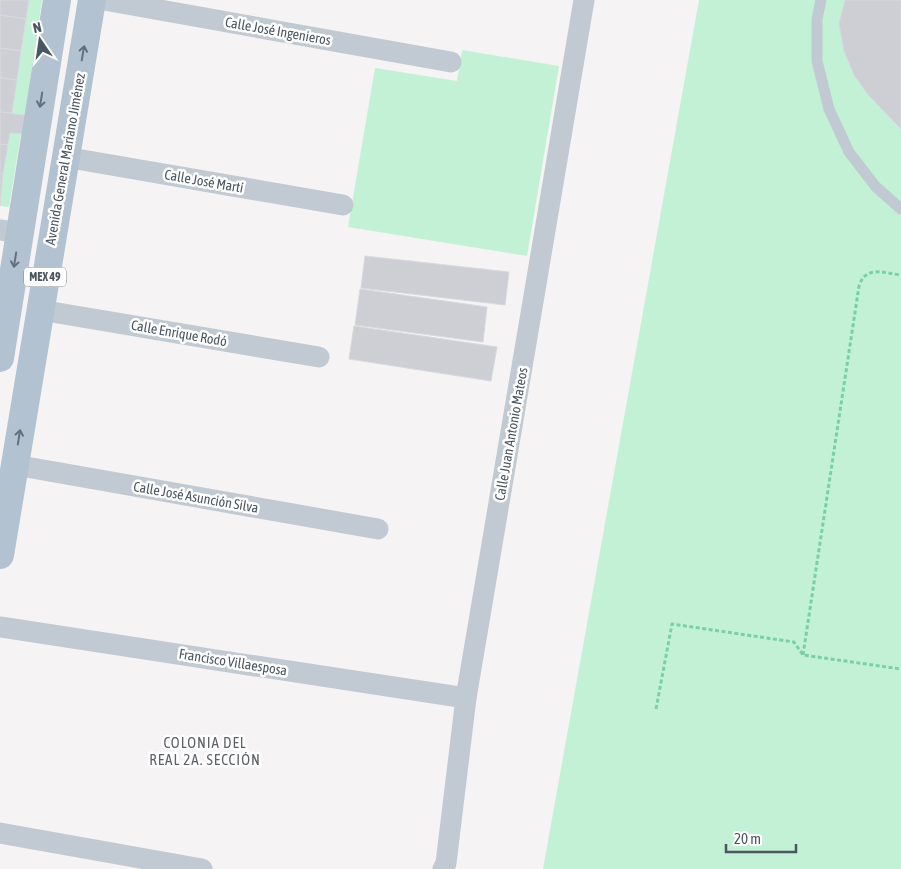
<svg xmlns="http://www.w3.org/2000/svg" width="901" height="869" font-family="'Asap Condensed',sans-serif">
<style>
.green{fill:#c3f1d5}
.building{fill:#cdcfd5;stroke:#d7d9de}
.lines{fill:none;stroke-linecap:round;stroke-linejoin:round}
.path{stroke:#7ad0a6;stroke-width:3;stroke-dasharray:4 2.5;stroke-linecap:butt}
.service{stroke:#c1cad2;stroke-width:11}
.minor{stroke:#c1cad2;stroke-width:21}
.primary{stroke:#b3c2d1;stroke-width:28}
.oneway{stroke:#64717d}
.labels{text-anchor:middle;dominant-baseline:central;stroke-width:5;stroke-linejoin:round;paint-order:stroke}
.shield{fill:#fff;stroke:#808990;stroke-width:1}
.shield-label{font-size:12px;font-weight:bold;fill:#4a5661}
.street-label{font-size:14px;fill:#4a5661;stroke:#fff}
.neighbourhood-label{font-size:15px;letter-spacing:1px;fill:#5f6368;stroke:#fff}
</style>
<rect width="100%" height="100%" fill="#f5f3f3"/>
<g class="green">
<path d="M29,0H42L25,115L12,113Z"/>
<path d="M699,0H901V869H543Z"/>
<path d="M462,50L559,66L527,256L348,227L375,68L457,81Z"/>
<path d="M10,133L21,134L9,207L0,206L3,174Z"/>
</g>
<g class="building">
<path d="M0,0H29L26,19L0,15Z"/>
<path d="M845,0H901V129L869,96L854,75L844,51L839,23Z"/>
<path d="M0,15L26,19L21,51L0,48Z"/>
<path d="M0,48L21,51L17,80L0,78Z"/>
<path d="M0,78L17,80L12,113L0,112Z"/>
<path d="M0,112L25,115L23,134L10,133L8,145L0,144Z"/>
<path d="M0,144L8,145L3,174L0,173Z"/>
<path d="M0,173L3,174L0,206Z"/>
<path d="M365,256L509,272L505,305L361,288Z"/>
<path d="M360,289L487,307L483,342L355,325Z"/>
<path d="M354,326L497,347L491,381L349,359Z"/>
</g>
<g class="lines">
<g class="path">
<path d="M803,655L859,286C866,265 883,273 901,275"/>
<path d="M656,709L672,624L794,642L803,655L901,669"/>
</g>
<path class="service" d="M821,0L817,19V61L829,109L849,152L876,187L901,209"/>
<g class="minor">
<path d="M104,0L451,62"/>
<path d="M65,157L343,205"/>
<path d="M0,230L20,233"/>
<path d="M40,310L319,357"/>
<path d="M15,465L378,529"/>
<path d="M0,627L466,698"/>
<path d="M0,833L202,869"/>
<path d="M443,869L446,863L466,698L584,0"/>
</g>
<g class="primary">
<path d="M0,358L57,0"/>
<path d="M0,555L92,0"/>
</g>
</g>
<defs><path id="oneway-shaft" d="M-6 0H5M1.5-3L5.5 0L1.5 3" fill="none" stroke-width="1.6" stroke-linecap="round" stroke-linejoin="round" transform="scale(1.25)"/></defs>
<g class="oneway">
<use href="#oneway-shaft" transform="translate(83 53) rotate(-80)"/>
<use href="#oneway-shaft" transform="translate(41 100) rotate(99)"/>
<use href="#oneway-shaft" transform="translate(15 260) rotate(99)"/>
<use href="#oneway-shaft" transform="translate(19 437) rotate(-81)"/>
</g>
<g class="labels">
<rect class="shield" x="24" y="267.5" width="42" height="19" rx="4"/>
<g class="shield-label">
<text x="45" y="277">MEX 49</text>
</g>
<g class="street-label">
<text transform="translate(278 31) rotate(10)">Calle José Ingenieros</text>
<text transform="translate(65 159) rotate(-80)">Avenida General Mariano Jiménez</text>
<text transform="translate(204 181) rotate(10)">Calle José Martí</text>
<text transform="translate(179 333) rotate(10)">Calle Enrique Rodó</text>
<text transform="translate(511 434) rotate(-80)">Calle Juan Antonio Mateos</text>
<text transform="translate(196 497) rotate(10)">Calle José Asunción Silva</text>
<text transform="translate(233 662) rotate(9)">Francisco Villaesposa</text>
</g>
<g class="neighbourhood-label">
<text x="205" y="742">COLONIA DEL<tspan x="205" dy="17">REAL 2A. SECCIÓN</tspan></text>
</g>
</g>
<g transform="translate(40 40) rotate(347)" stroke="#ffffff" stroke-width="4" paint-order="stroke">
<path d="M0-4L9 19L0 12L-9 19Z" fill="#4a5661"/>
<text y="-8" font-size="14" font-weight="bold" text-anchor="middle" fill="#4a5661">N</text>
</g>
<path d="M726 844v8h70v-8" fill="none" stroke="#4a5661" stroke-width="2.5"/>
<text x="734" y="844" font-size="15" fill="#4a5661" stroke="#ffffff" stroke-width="4" paint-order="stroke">20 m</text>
</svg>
